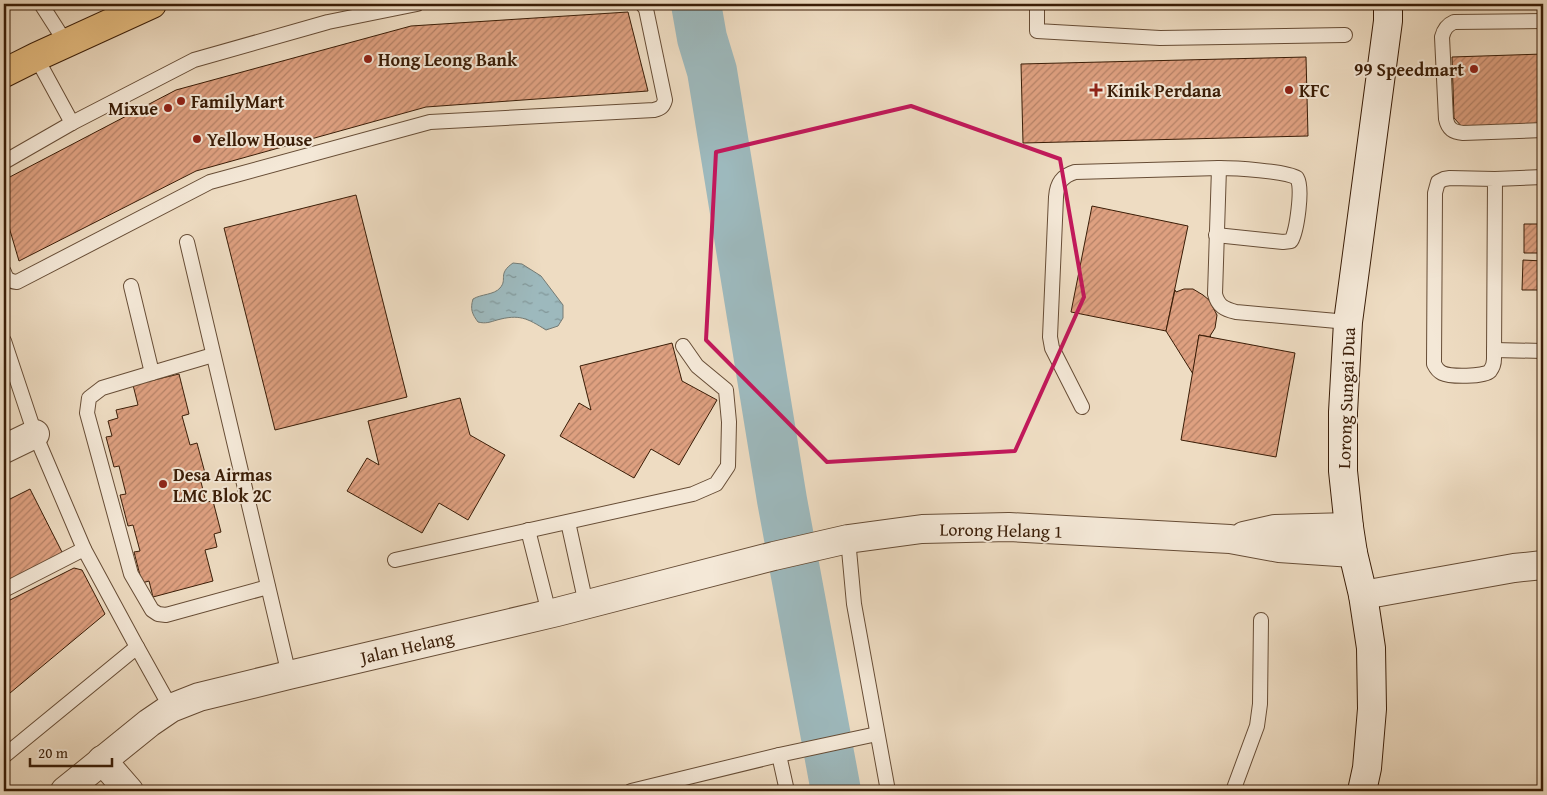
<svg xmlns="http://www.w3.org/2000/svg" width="1547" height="795" font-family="'Gentium Book Plus',serif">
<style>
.water{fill:url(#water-ripples);stroke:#757b74}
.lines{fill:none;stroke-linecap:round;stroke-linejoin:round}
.river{stroke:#9db9bd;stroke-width:50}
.building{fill:url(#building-hatch);stroke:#3a1d07}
.lane-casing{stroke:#674d36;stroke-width:16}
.street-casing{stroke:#674d36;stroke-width:30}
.secondary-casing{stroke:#3a1d07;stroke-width:30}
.primary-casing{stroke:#3a1d07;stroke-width:30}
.lane{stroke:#f4e8d7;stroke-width:14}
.street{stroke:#f4e8d7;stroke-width:28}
.secondary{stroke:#f4e8d7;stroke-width:28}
.primary{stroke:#e7be81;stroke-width:28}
.marked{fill:none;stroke:#c2185b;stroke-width:4;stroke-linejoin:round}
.poi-dot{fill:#8f2418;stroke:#f4e8d7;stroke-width:2}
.labels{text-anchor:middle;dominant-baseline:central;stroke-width:4;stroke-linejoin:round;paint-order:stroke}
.poi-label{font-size:18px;font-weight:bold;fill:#3a1d07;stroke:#f4e8d7;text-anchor:start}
.street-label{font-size:18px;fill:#3a1d07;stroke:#f4e8d7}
</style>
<defs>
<pattern id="water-ripples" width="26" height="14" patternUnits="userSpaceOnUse" patternTransform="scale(1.25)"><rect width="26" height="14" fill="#9db9bd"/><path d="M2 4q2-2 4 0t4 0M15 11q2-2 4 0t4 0" fill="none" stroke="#819698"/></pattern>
<pattern id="building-hatch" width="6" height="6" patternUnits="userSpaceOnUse" patternTransform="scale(1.25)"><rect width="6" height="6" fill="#dea080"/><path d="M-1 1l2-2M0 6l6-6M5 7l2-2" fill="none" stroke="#b58267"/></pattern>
</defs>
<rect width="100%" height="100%" fill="#eedcc2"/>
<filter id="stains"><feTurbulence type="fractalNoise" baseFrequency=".004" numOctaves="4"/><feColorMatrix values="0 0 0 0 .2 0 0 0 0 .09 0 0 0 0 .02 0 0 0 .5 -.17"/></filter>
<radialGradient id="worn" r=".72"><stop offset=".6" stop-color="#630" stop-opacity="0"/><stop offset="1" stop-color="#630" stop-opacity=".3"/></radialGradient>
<path class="water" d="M513,263L522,264L541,276L563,305V318L558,326L546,330C527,318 519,314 497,320C490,322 486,324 478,322C472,314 470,309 473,299C481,294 494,295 500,288C508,279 497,274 513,263Z"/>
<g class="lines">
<path class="river" d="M696,4L702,38L712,71L782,500L836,791"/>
</g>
<g class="building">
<path d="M628,12L648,91L426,107L196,171L19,261L4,210V180L176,90L411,26Z"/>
<path d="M1543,54V126L1463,128L1454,118L1452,57Z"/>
<path d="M1306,57L1308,136L1023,143L1021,64Z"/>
<path d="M356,195L407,397L275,430L224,228Z"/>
<path d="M1092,206L1188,226L1166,331L1071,312Z"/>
<path d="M1543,220V253H1524V224H1538Z"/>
<path d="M1523,260L1543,261V295L1537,290H1522Z"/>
<path d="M1184,289H1193L1203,295L1209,300L1217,315L1215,328L1210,336L1211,337L1199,335L1193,374L1166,331L1175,290L1176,292Z"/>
<path d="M1199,335L1295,353L1276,457L1181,440Z"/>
<path d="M672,343L682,381L717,400L679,465L651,449L634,478L560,436L579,403L591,410L580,366Z"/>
<path d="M179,374L189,414L182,416L190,445L197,443L205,473L199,474L206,502L213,501L221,532L214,534L217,547L205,550L213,581L153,597L149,581L142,583L134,552L140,551L133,525L128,526L120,495L126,494L119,466L114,467L106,437L112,436L108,421L118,418L116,410L138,405L133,385Z"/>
<path d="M460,398L470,435L505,455L468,520L439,503L422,533L347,491L367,458L379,465L368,421Z"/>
<path d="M30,489L63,554L4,582V502Z"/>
<path d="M74,568L82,570L105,614L4,698V603Z"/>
</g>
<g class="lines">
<defs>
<g id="lane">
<path d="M41,4L66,43"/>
<path d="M1037,4V31L1160,38L1345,35"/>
<path d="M1543,21L1454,22C1447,25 1444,29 1442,37L1446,119C1448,129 1453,132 1463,133L1543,130"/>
<path d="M36,57L72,123"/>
<path d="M4,162L72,123L194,60L328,22L417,4"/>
<path d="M1219,168L1215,294C1218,306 1224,309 1236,312L1348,322"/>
<path d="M1450,178L1495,179L1494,359C1494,363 1493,367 1490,371C1484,377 1450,377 1442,373C1438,371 1436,368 1434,364L1435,193L1438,182L1444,179Z"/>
<path d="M1495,179L1543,177"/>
<path d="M187,242L289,675"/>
<path d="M4,272C6,279 9,281 17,282L210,182L430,122L654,110C661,108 663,107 665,100L646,9L642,4"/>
<path d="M131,286L152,373L213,355"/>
<path d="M4,341L35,434L84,549L137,647"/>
<path d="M1494,350L1543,351"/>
<path d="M152,373L102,388L89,398L87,413L131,574L152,610L158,614L166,615L268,587"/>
<path d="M1082,407L1052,348L1050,337L1056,197C1057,183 1062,176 1075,172L1219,168C1234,168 1286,171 1297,178C1303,188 1297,231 1291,241L1283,242L1216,235"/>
<path d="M568,522L586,604"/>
<path d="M528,530L549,613"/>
<path d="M848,539L854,604L888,791"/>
<path d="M395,560L693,494L716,484L728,466L729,422L726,390L697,366L683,346"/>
<path d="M4,590L84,549"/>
<path d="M779,755L787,791"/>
<path d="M4,756L137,647L171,708"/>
<path d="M631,791L779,755L877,734"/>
<path d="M1233,791L1257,726L1260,704L1261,620"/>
</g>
<g id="street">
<path d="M4,449L35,434"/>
<path d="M1244,536L1275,529L1349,527"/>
<path d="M1363,595L1514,568L1543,565"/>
<path d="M102,760L129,791"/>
<path d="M65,791L149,723L171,708L199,697L289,675L557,612L774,556L848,539L922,529L1009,527L1230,539L1279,548L1353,553"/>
</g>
<path id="secondary" d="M1362,791L1367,768L1372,709L1371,648L1363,595L1353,553L1349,527L1343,471V412L1348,322L1388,21V4"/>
<path id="primary" d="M4,73L36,57L152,4"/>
</defs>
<use href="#lane" class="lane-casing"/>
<use href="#street" class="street-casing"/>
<use href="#secondary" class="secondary-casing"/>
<use href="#primary" class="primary-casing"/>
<use href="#lane" class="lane"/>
<use href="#street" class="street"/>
<use href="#secondary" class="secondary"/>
<use href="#primary" class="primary"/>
</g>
<path class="marked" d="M911,106L1060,159L1084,297L1015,451L827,462L706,340L716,152Z"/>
<g class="poi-dot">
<circle cx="368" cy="59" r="5"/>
<circle cx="1474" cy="69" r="5"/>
<path d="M1093.5 82.5h5v5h5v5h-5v5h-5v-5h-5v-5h5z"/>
<circle cx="1289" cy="90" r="5"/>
<circle cx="181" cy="101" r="5"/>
<circle cx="168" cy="108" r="5"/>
<circle cx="197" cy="139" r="5"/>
<circle cx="163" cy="484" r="5"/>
</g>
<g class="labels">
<g class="poi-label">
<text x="378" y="59">Hong Leong Bank</text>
<text x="1464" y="69" text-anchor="end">99 Speedmart</text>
<text x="1107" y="90">Kinik Perdana</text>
<text x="1299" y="90">KFC</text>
<text x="191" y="101">FamilyMart</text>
<text x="158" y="108" text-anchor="end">Mixue</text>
<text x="207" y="139">Yellow House</text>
<text x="173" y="474">Desa Airmas<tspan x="173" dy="21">LMC Blok 2C</tspan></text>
</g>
<g class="street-label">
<text transform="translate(1346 398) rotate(-88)">Lorong Sungai Dua</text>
<text transform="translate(1001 530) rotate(1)">Lorong Helang 1</text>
<text transform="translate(407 647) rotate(-13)">Jalan Helang</text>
</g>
</g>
<rect width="1547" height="795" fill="none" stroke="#eedcc2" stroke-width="20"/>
<rect x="5" y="5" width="1537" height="785" fill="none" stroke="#3a1d07" stroke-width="2.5"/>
<rect x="10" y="10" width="1527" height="775" fill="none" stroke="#3a1d07"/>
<path d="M30 758v8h82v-8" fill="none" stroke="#3a1d07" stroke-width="2.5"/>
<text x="38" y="758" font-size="15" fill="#3a1d07" stroke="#f4e8d7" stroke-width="4" paint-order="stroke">20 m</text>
<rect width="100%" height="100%" filter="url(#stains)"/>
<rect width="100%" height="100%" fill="url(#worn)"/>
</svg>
